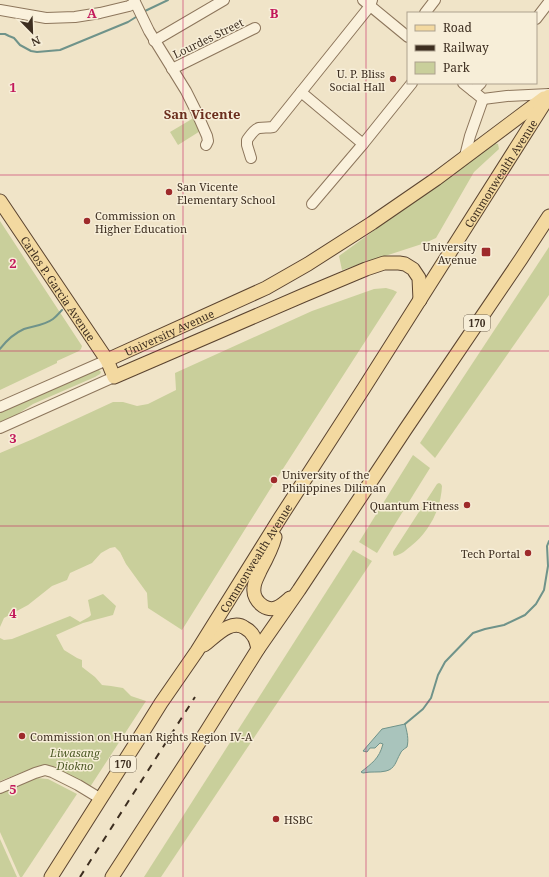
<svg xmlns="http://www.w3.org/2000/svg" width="549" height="877" font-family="'Noto Serif',serif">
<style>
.green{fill:#c9cf9b}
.water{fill:#a9c4bc;stroke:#6f938a}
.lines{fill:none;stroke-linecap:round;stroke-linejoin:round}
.stream{stroke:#6f938a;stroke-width:2}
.minor-casing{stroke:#8d765c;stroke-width:12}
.major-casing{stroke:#5b4430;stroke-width:15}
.minor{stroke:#faf1dc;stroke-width:10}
.major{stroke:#f3d9a0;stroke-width:13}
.rail{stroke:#3d2e20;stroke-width:2;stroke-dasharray:7 7;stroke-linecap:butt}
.grid{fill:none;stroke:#c2185b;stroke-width:1;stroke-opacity:0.55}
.poi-dot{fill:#9e2a2b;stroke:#f7eed8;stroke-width:1.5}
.labels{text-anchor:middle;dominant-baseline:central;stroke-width:3;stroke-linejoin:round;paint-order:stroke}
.shield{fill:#f7eed8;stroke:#756857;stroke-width:1}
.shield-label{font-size:10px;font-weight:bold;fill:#3d2e20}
.street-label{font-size:11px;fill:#3d2e20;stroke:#f7eed8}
.poi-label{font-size:11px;fill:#3d2e20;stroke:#f7eed8;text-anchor:start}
.park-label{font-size:11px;font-style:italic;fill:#4d5a26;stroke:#f7eed8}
.quarter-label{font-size:13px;font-weight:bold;fill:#6b2e1e;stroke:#f7eed8}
.grid-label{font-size:13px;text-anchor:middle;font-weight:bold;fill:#c2185b;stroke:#f7eed8;stroke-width:3;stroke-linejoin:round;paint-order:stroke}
</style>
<rect width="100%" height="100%" fill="#f0e4c8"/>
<g class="green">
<path d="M197,116L205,128L178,145L170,132Z"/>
<path d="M494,143L498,144L499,149L474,172L436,238L425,243L342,270L339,256Z"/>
<path d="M0,221L82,346L81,349L79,351L57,361V363L0,390Z"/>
<path d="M549,247V295L435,458L420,443Z"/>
<path d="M386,288L393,290L397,292L279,475L182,630L148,608L147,593L126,564L120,552L115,547L110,548L101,553L92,563L70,573L67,580L52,586L28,605L4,618L0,627V453L33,439L113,402H123L137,406L148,404L176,390L175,373L312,311L374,289Z"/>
<path d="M96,370H99L101,372L100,374L95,377L33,404L16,415L0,422V413Z"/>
<path d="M413,455L430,468L377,553L359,542Z"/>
<path d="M439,483L441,484L442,486C441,509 429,532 411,546C406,550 401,555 394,556L393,554V552L437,484Z"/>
<path d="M353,550L372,561L161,877H144Z"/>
<path d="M103,594L116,606L113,615L83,623L56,635L64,650L77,658L82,660V667L95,677L102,685L111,686L123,688L131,696L146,701L90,787L51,768L36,767L0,781V638L4,640L12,639L70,616L80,622L89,617L91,615L88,600Z"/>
<path d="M37,778L48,779L77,794L22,877H20L0,832V792L18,783Z"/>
<path d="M0,839L17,877H0Z"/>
</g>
<path class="water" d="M405,724C407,732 409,739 407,747C404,749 401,751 400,754C396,761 395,769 386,771C379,773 371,771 363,773L361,772C372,763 379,759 383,744L380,743L375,748H370L367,752L363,751L382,729Z"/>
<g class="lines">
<g class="stream">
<path d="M145,11L168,0"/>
<path d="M0,34H5L9,36L14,38L20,45L31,51L37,52L60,50L128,22L136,17"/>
<path d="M0,349C6,341 15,333 24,329C34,326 45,325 53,319C57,316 59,313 62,310"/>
<path d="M405,724L423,709L431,698L438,675L445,662L473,633L485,629L504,625L525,615L536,604L544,590L548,566L547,546L549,541"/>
</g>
<defs>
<g id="minor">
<path d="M134,0L149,31L186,91L196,111L207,136L208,141L206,145"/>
<path d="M363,0L408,37"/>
<path d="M0,10L46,18L75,17L100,13L129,6L135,3"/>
<path d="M425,13L435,0"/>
<path d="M536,19L549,2"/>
<path d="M154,41L224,0"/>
<path d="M172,69L255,28"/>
<path d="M463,83L483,99L507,96L549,94"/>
<path d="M473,91L481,83"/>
<path d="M301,92L363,144"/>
<path d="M465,156L470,136L483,99"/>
<path d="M251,158L247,145V140C250,136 254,129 259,128C264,127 268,128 273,127L370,6L372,0"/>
<path d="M312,204L363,144L412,83"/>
<path d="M0,407L107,360"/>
<path d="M0,428L114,377"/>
<path d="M0,788L35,773L45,770L52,772L78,785L101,799"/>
</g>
<g id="major">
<path id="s1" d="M0,201L107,360L114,377L304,295L366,269L384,263H399L405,264L413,269L419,278L420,300"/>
<path id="s2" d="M107,360L266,288L308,264L372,223L436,179L544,98"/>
<path d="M275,537C272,549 266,560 260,571C258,576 254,582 254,588C253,595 257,602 263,606C274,613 282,605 290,598"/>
<path d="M204,645C215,637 231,618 245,628C249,630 252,633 254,637C256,640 257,645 258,649"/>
<path id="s3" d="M51,877L136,743L161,703L197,651L280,518L364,388L549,96"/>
<path d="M112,877L206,732L258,649L299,590L405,430L521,259L549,216"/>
</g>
</defs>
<use href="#minor" class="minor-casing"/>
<use href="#major" class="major-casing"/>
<use href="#minor" class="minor"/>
<use href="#major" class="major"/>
<path class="rail" d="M80,877L195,697"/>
</g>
<path class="grid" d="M183,0V877M366,0V877M0,175H549M0,351H549M0,526H549M0,702H549"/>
<g class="poi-dot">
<circle cx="393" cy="79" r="4"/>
<circle cx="169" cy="192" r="4"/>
<circle cx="87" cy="221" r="4"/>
<rect x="481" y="247" width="10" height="10" rx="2"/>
<circle cx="274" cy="480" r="4"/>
<circle cx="467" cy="505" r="4"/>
<circle cx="528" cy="553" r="4"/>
<circle cx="22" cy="736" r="4"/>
<circle cx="276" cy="819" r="4"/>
</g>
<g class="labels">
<g class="shield">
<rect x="464" y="315" width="26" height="16" rx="3"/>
<rect x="110" y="756" width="26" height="16" rx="3"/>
</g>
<g class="shield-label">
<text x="477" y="323">170</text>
<text x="123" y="764">170</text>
</g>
<g class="street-label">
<text transform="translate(208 38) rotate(-26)">Lourdes Street</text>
<text stroke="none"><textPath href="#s3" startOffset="835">Commonwealth Avenue</textPath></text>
<text stroke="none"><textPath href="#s1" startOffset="105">Carlos P. Garcia Avenue</textPath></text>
<text stroke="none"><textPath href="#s2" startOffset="68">University Avenue</textPath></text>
<text stroke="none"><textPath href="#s3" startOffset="379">Commonwealth Avenue</textPath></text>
</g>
<g class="poi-label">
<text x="385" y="73" text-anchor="end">U. P. Bliss<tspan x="385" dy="13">Social Hall</tspan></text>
<text x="177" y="186">San Vicente<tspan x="177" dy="13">Elementary School</tspan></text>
<text x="95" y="215">Commission on<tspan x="95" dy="13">Higher Education</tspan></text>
<text x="477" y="246" text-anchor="end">University<tspan x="477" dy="13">Avenue</tspan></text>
<text x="282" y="474">University of the<tspan x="282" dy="13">Philippines Diliman</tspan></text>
<text x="459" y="505" text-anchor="end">Quantum Fitness</text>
<text x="520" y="553" text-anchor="end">Tech Portal</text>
<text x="30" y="736">Commission on Human Rights Region IV-A</text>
<text x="284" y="819">HSBC</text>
</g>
<g class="park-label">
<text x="75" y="752">Liwasang<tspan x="75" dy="13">Diokno</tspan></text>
</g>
<g class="quarter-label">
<text x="202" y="114">San Vicente</text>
</g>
</g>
<g class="grid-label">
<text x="92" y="18">A</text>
<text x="274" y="18">B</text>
<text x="13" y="92">1</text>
<text x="13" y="268">2</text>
<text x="13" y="443">3</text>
<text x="13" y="618">4</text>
<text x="13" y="794">5</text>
</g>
<rect x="407" y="12" width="130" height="72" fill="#f7eed8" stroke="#ada18e"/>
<rect x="415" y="25" width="20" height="6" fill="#f3d9a0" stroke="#ada18e"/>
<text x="443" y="32" font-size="12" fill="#3d2e20">Road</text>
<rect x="415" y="45" width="20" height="6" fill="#3d2e20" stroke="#ada18e"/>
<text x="443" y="52" font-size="12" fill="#3d2e20">Railway</text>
<rect x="415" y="62" width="20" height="12" fill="#c9cf9b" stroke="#ada18e"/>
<text x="443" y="72" font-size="12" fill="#3d2e20">Park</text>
<g transform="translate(32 32) rotate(157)" stroke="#f7eed8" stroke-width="3" paint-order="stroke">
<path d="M0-3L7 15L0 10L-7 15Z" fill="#3d2e20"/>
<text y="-6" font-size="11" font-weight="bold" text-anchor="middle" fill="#3d2e20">N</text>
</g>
</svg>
